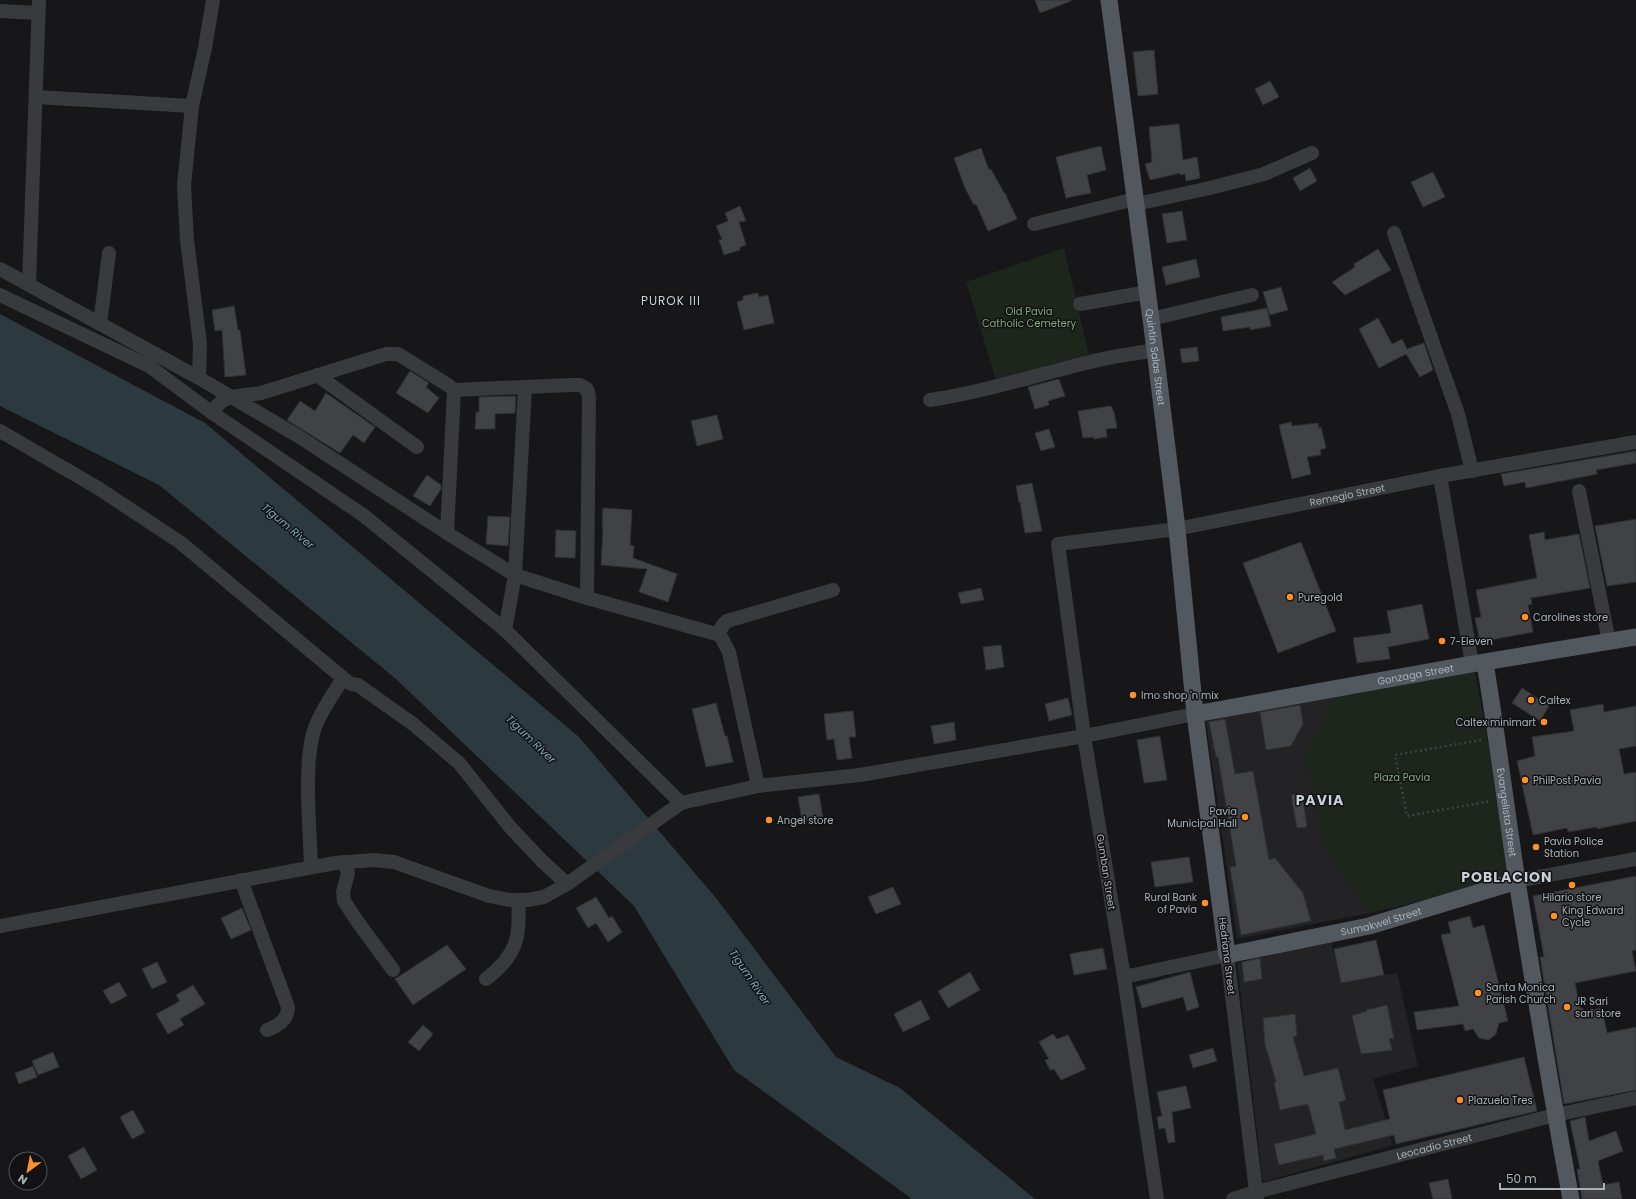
<svg xmlns="http://www.w3.org/2000/svg" width="1636" height="1199" font-family="Poppins,sans-serif">
<style>
.built{fill:#232326}
.green{fill:#1d251c}
.water{fill:#2c393e}
.building{fill:#414246;stroke:#313135}
.lines{fill:none;stroke-linecap:round;stroke-linejoin:round}
.path{stroke:#3d4146;stroke-width:2.5;stroke-dasharray:2 3;stroke-linecap:butt}
.minor{stroke:#383a3e;stroke-width:14}
.major{stroke:#53575e;stroke-width:17}
.poi-dot{fill:#ff8f29;stroke:#121214;stroke-width:1.5}
.labels{text-anchor:middle;dominant-baseline:central;stroke-width:3;stroke-linejoin:round;paint-order:stroke}
.park-label{font-size:10px;fill:#83a67e;stroke:#121214}
.street-label{font-size:10px;fill:#a8b1ba;stroke:#121214}
.poi-label{font-size:10px;fill:#a8b1ba;stroke:#121214;text-anchor:start}
.water-label{font-size:11px;font-style:italic;fill:#7da7b7;stroke:#121214}
.quarter-label{font-size:12px;letter-spacing:1px;fill:#c9cfd6;stroke:#121214}
.district-label{font-size:14px;font-weight:bold;letter-spacing:1px;fill:#c9cfd6;stroke:#121214}
</style>
<rect width="100%" height="100%" fill="#171719"/>
<g class="built">
<path d="M1336,695L1323,843L1370,913L1237,939L1205,715Z"/>
<path d="M1331,940L1341,983L1397,973L1418,1066L1373,1079L1393,1145L1263,1182L1237,963Z"/>
</g>
<g class="green">
<path d="M1064,248L1090,359L997,383L966,282Z"/>
<path d="M1475,671L1513,880L1370,913L1323,843L1305,757L1336,695Z"/>
</g>
<path class="water" d="M0,314L205,423L579,737L716,898L836,1057L900,1088L1035,1199H912L734,1070L634,906L396,679L159,485L0,406Z"/>
<g class="building">
<path d="M1035,0H1071V1L1040,13Z"/>
<path d="M1154,50L1158,94L1138,96L1133,52Z"/>
<path d="M1270,81L1279,97L1263,105L1255,89Z"/>
<path d="M1179,124L1183,160L1197,157L1200,178L1186,181L1185,174L1180,175V173L1150,180L1145,164L1152,162L1149,127Z"/>
<path d="M1101,146L1106,170L1087,175L1091,193L1066,198L1056,157Z"/>
<path d="M981,148L989,170L991,169L1004,193H1005L1017,219L988,231L976,204L974,205L965,188L954,158Z"/>
<path d="M1310,168L1317,181L1300,191L1293,178Z"/>
<path d="M1433,172L1445,197L1423,207L1411,182Z"/>
<path d="M740,206L746,221L739,222L746,245L740,247V250L724,255L719,240L722,239L716,226L728,221L725,213Z"/>
<path d="M1182,211L1187,240L1167,243L1162,214Z"/>
<path d="M1378,249L1391,270L1345,295L1332,282L1355,267L1354,264Z"/>
<path d="M1196,259L1200,277L1166,285L1162,267Z"/>
<path d="M1281,287L1288,310L1270,315L1263,292Z"/>
<path d="M758,293L759,297L768,295L774,323L744,330L737,302L743,300V296Z"/>
<path d="M234,306L238,330H240L246,375L225,377L222,330L215,331L212,310Z"/>
<path d="M1267,308L1271,326L1250,330V327L1223,331L1221,317Z"/>
<path d="M1378,318L1392,344L1402,339L1407,349L1424,343L1433,370L1420,377L1406,354L1379,368L1359,329Z"/>
<path d="M1197,347L1199,361L1182,363L1180,349Z"/>
<path d="M410,371L429,383L426,387L439,398L428,413L396,393Z"/>
<path d="M1059,379L1065,396L1048,401L1049,405L1035,409L1028,387Z"/>
<path d="M326,393L375,427L364,443L353,435L340,453L287,420L300,401L315,411Z"/>
<path d="M516,396L515,413L495,414V429H475L476,412H479V397Z"/>
<path d="M1111,406L1114,412L1117,428L1106,429L1107,437L1094,439V437L1083,438L1078,411Z"/>
<path d="M717,415L723,439L697,446L691,421Z"/>
<path d="M1291,422L1292,426L1318,423L1319,428L1321,427L1326,448L1320,450L1321,455L1307,457L1311,474L1292,479L1279,425Z"/>
<path d="M1049,429L1055,447L1041,451L1035,433Z"/>
<path d="M1636,451V463L1596,470L1597,474L1526,488L1525,482L1504,486L1501,474Z"/>
<path d="M427,475L441,485V489L430,506L413,496Z"/>
<path d="M1032,483L1042,531L1025,533L1020,502L1019,503L1016,486Z"/>
<path d="M603,508L632,510L630,545L634,546L633,558L677,574L668,602L639,592L647,569L601,565L603,527H602Z"/>
<path d="M488,516L510,517L508,546L486,544Z"/>
<path d="M1636,519V582L1607,586L1595,526Z"/>
<path d="M556,530L576,531L575,558L555,557Z"/>
<path d="M1544,532L1545,540L1579,534L1590,588L1531,598L1532,604L1528,605L1533,632L1480,642L1475,618L1481,617L1476,590L1537,578L1529,535Z"/>
<path d="M1301,542L1336,631L1278,653L1243,563Z"/>
<path d="M981,588L984,600L961,604L958,593Z"/>
<path d="M1422,604L1429,639L1388,647L1390,659L1357,663L1353,638L1391,633L1387,611Z"/>
<path d="M1001,645L1004,667L986,670L983,647Z"/>
<path d="M1522,688L1549,706L1540,721L1512,703Z"/>
<path d="M1068,698L1072,715L1049,721L1045,704Z"/>
<path d="M716,703L725,736H727L733,762L706,767L692,709Z"/>
<path d="M1603,704L1604,712L1636,706V746L1619,749L1624,774L1636,772V821L1597,829V827L1568,832L1567,828L1533,835L1517,761L1535,756L1532,737L1574,731L1570,710Z"/>
<path d="M1300,705L1303,724L1291,746L1266,750L1260,712Z"/>
<path d="M853,711L856,737H849L852,758L837,760L834,739L827,740L824,714Z"/>
<path d="M1225,719L1235,774L1253,771L1269,860L1275,858L1303,893L1311,921L1241,935L1230,867L1236,866L1218,757H1216L1209,722Z"/>
<path d="M954,722L956,740L934,744L931,726Z"/>
<path d="M1160,736L1167,780L1144,783L1137,740Z"/>
<path d="M1302,793L1307,827L1297,828L1291,795Z"/>
<path d="M819,794L823,818L802,821L798,797Z"/>
<path d="M1189,857L1193,882L1155,887L1151,862Z"/>
<path d="M1636,876V950L1632,951L1636,971L1575,983L1580,1008H1583V1012L1602,1008L1607,1033L1636,1027V1090L1564,1104L1540,957H1544L1533,896Z"/>
<path d="M893,887L901,904L876,914L868,897Z"/>
<path d="M596,897L609,918L612,916L622,932L608,942L596,923L588,928L576,908Z"/>
<path d="M242,908L251,930L231,939L221,918Z"/>
<path d="M1470,916L1473,928L1484,925L1508,1021L1499,1023L1496,1034L1489,1040L1479,1038L1473,1029L1465,1031L1463,1024L1417,1030L1414,1012L1459,1006L1441,935L1451,933L1448,922Z"/>
<path d="M1376,940L1384,975L1341,983L1334,949Z"/>
<path d="M447,945L466,969L413,1005L395,979Z"/>
<path d="M1103,948L1107,969L1074,975L1070,954Z"/>
<path d="M1260,958L1262,979L1244,982L1242,962Z"/>
<path d="M157,962L167,982L152,989L142,969Z"/>
<path d="M970,972L980,990L948,1008L938,991Z"/>
<path d="M1190,972L1199,1007L1187,1011L1183,997L1142,1008L1136,987Z"/>
<path d="M119,982L127,996L111,1004L103,991Z"/>
<path d="M193,985L205,1004L180,1019L184,1025L168,1034L156,1014L180,1001L176,995Z"/>
<path d="M921,1000L930,1019L903,1032L894,1014Z"/>
<path d="M1387,1005L1394,1038L1389,1039L1392,1050L1361,1054L1352,1016L1367,1011L1366,1010Z"/>
<path d="M1295,1014L1297,1036L1293,1037L1304,1076L1338,1068L1346,1100L1339,1102L1345,1130L1390,1119L1383,1090L1524,1057L1537,1111L1396,1144L1394,1135L1334,1149L1336,1158L1324,1161L1323,1155L1279,1165L1274,1144L1316,1134L1308,1104L1280,1110L1274,1083L1276,1082L1265,1044L1263,1018Z"/>
<path d="M423,1025L433,1034L419,1051L408,1042Z"/>
<path d="M1053,1034L1057,1039L1068,1035L1086,1069L1061,1080L1054,1069L1050,1070L1045,1060L1049,1059L1039,1042Z"/>
<path d="M1213,1048L1217,1061L1193,1068L1189,1055Z"/>
<path d="M53,1052L59,1067L38,1075L32,1061Z"/>
<path d="M33,1066L37,1077L19,1084L15,1073Z"/>
<path d="M1186,1086L1191,1108L1172,1112L1175,1142L1168,1143L1165,1128L1159,1129L1157,1117L1162,1116L1157,1092Z"/>
<path d="M133,1110L145,1132L132,1139L120,1117Z"/>
<path d="M1585,1117L1589,1141L1616,1131L1623,1151L1598,1161L1603,1185L1619,1182L1622,1199H1582L1577,1169H1580L1570,1121Z"/>
<path d="M84,1147L97,1170L81,1179L68,1156Z"/>
<path d="M1448,1179L1452,1199H1433L1429,1183Z"/>
</g>
<g class="lines">
<path class="path" d="M1481,740L1395,755L1407,816L1491,801"/>
<g class="minor">
<path d="M0,11L38,13"/>
<path d="M36,97L192,106"/>
<path d="M1136,204L1210,188L1264,174L1312,153"/>
<path d="M1034,224L1135,199"/>
<path d="M1394,233L1458,414L1472,471"/>
<path d="M0,269L199,378L298,436L447,533L515,575L587,598L720,635L729,652L758,786"/>
<path d="M29,284L39,0"/>
<path d="M0,295L149,366L211,412L363,515L505,630L681,803"/>
<path d="M1080,304L1148,292"/>
<path d="M1151,319L1252,295"/>
<path d="M100,324L109,253"/>
<path d="M317,375L417,447"/>
<path d="M199,378L200,344L187,240L184,185L192,106L205,48L213,0"/>
<path d="M454,390L571,385H580L587,389L589,397L587,598"/>
<path d="M930,400C984,392 1036,375 1090,362C1111,356 1134,354 1155,350"/>
<path d="M211,412L222,401L231,397L261,393L386,354H398L448,385L454,390L447,533"/>
<path d="M0,431L98,488L181,543L343,678L351,684L358,685L413,724L459,763L510,827L542,861L567,884"/>
<path d="M1440,476L1472,664"/>
<path d="M1579,491L1609,642"/>
<path d="M505,630L515,575L525,388"/>
<path d="M718,634L723,625L727,621L833,590"/>
<path d="M344,862L348,873L343,892L344,901L357,921L393,970"/>
<path d="M311,867C310,828 304,776 312,738C316,718 332,696 343,678"/>
<path d="M241,880L288,1007C288,1020 278,1026 267,1030"/>
<path d="M1517,881L1636,859"/>
<path d="M0,926L335,863L374,860L394,862L489,896L509,900H527L544,897L567,884L681,803L758,786L860,775L1084,736L1195,714"/>
<path d="M1124,977L1227,955L1257,1199"/>
<path d="M486,979C516,956 521,938 518,901"/>
<path id="s1" d="M1157,1199L1124,977L1084,736L1058,544L1177,529L1440,476L1636,442"/>
<path id="s2" d="M1233,1199L1256,1192L1555,1115L1636,1098"/>
</g>
<g class="major">
<path id="s3" d="M1109,0L1155,350L1177,529L1195,714L1227,955L1369,926L1517,881"/>
<path id="s4" d="M1485,663C1497,735 1506,808 1517,881C1534,987 1551,1093 1571,1199"/>
<path id="s5" d="M1195,714L1472,664L1636,637"/>
</g>
</g>
<g class="poi-dot">
<circle cx="1290" cy="597" r="4"/>
<circle cx="1525" cy="617" r="4"/>
<circle cx="1442" cy="641" r="4"/>
<circle cx="1133" cy="695" r="4"/>
<circle cx="1531" cy="700" r="4"/>
<circle cx="1544" cy="722" r="4"/>
<circle cx="1525" cy="780" r="4"/>
<circle cx="1245" cy="817" r="4"/>
<circle cx="769" cy="820" r="4"/>
<circle cx="1536" cy="847" r="4"/>
<circle cx="1572" cy="885" r="4"/>
<circle cx="1205" cy="903" r="4"/>
<circle cx="1554" cy="916" r="4"/>
<circle cx="1478" cy="993" r="4"/>
<circle cx="1567" cy="1007" r="4"/>
<circle cx="1460" cy="1100" r="4"/>
</g>
<g class="labels">
<g class="park-label">
<text x="1029" y="311">Old Pavia<tspan x="1029" dy="12">Catholic Cemetery</tspan></text>
<text x="1402" y="777">Plaza Pavia</text>
</g>
<g class="street-label">
<text stroke="none"><textPath href="#s3" startOffset="360">Quintin Salas Street</textPath></text>
<text stroke="none"><textPath href="#s1" startOffset="956">Remegio Street</textPath></text>
<text stroke="none"><textPath href="#s5" startOffset="224">Gonzaga Street</textPath></text>
<text stroke="none"><textPath href="#s4" startOffset="151">Evangelista Street</textPath></text>
<text transform="translate(1106 872) rotate(81)">Gumban Street</text>
<text stroke="none"><textPath href="#s3" startOffset="1120">Sumakwel Street</textPath></text>
<text transform="translate(1227 956) rotate(83)">Hedriana Street</text>
<text stroke="none"><textPath href="#s2" startOffset="208">Leocadio Street</textPath></text>
</g>
<g class="poi-label">
<text x="1298" y="597">Puregold</text>
<text x="1533" y="617">Carolines store</text>
<text x="1450" y="641">7-Eleven</text>
<text x="1141" y="695">Imo shop 'n mix</text>
<text x="1539" y="700">Caltex</text>
<text x="1536" y="722" text-anchor="end">Caltex minimart</text>
<text x="1533" y="780">PhilPost Pavia</text>
<text x="1237" y="811" text-anchor="end">Pavia<tspan x="1237" dy="12">Municipal Hall</tspan></text>
<text x="777" y="820">Angel store</text>
<text x="1544" y="841">Pavia Police<tspan x="1544" dy="12">Station</tspan></text>
<text x="1197" y="897" text-anchor="end">Rural Bank<tspan x="1197" dy="12">of Pavia</tspan></text>
<text x="1572" y="897" text-anchor="middle">Hilario store</text>
<text x="1562" y="910">King Edward<tspan x="1562" dy="12">Cycle</tspan></text>
<text x="1486" y="987">Santa Monica<tspan x="1486" dy="12">Parish Church</tspan></text>
<text x="1575" y="1001">JR Sari<tspan x="1575" dy="12">sari store</tspan></text>
<text x="1468" y="1100">Plazuela Tres</text>
</g>
<g class="water-label">
<text transform="translate(288 526) rotate(40)">Tigum River</text>
<text transform="translate(531 739) rotate(44)">Tigum River</text>
<text transform="translate(750 977) rotate(56)">Tigum River</text>
</g>
<g class="quarter-label">
<text x="671" y="300">PUROK III</text>
</g>
<g class="district-label">
<text x="1320" y="800">PAVIA</text>
<text x="1507" y="877">POBLACION</text>
</g>
</g>
<g transform="translate(28 1171) rotate(212)"><circle r="19" fill="#121214" stroke="#4e5256"/>
<path d="M0-3L7 15L0 10L-7 15Z" fill="#ff8f29"/>
<text y="-6" font-size="11" font-weight="bold" text-anchor="middle" fill="#a8b1ba">N</text>
</g>
<path d="M1500 1183v6h104v-6" fill="none" stroke="#a8b1ba" stroke-width="2"/>
<text x="1506" y="1183" font-size="12" fill="#a8b1ba" stroke="#121214" stroke-width="3" paint-order="stroke">50 m</text>
</svg>
